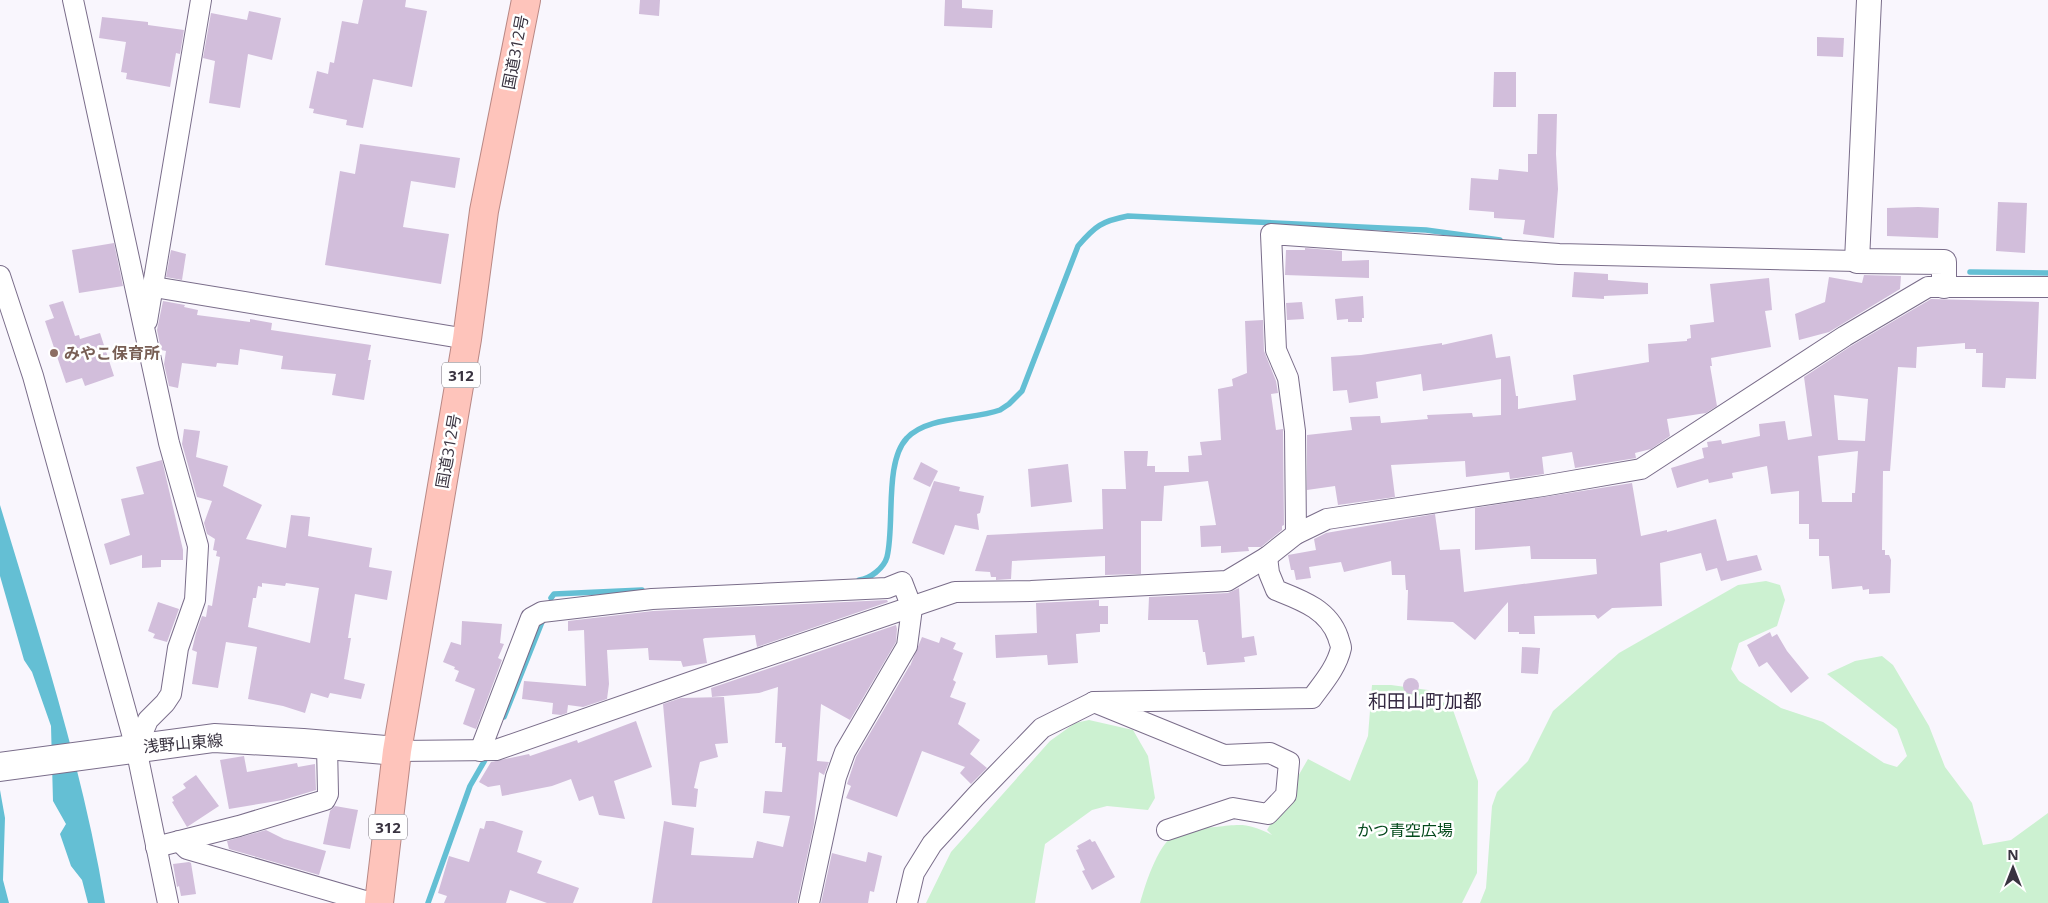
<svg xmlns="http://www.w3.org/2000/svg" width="2048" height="903" font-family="'Open Sans','Noto Sans JP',sans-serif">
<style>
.green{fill:#ccf1d1}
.water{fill:#64bfd4}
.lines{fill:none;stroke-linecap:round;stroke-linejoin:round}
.stream{stroke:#64bfd4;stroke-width:5.5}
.building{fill:#d2bedb;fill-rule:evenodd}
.minor-casing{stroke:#7a6d8a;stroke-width:22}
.tertiary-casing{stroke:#7a6d8a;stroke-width:26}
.secondary-casing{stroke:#7a6d8a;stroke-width:30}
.trunk-casing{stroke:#b98885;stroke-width:30}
.minor{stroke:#fff;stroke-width:20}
.tertiary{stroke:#fff;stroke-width:24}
.secondary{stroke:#fff;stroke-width:28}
.trunk{stroke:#fec4bb;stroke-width:28}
.education-dot{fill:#8d6e63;stroke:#fff;stroke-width:2}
.labels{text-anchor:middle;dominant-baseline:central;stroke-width:5;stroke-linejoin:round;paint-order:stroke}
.shield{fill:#fff;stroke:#747079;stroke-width:1}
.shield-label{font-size:15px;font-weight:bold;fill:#393340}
.street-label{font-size:16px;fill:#393340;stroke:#fff}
.education-label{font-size:16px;font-weight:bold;fill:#785e54;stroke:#fff;text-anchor:start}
.park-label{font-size:16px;fill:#04491c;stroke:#fff}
.quarter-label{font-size:19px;fill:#352942;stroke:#fff}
</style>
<rect width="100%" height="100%" fill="#f9f6fd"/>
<g class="green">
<path d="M1766,581L1780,585L1785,600L1777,626L1739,643L1731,669L1739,681L1781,708L1823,722L1884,763L1897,767L1907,756L1897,729L1827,674L1855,661L1882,656L1893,665L1929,726L1945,767L1972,803L1983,845L2011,840L2048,813V903H1480L1486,888L1492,806L1497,792L1528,761L1553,711L1619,653L1738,585Z"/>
<path d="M1372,685H1391L1428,690L1453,710L1478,781L1477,873L1462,903H1140C1146,883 1159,838 1181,831C1192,827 1205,828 1216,827C1242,824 1248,823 1272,835L1267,830L1308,759L1350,781L1368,736Z"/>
<path d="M1089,720L1133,730L1148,756L1155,798L1148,810L1107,806L1092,810L1045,844L1035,903H926L951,852L1050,741L1075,723Z"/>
</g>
<g class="water">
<path d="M0,505C39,635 83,769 105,903H88L82,880L71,866L60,834L66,824L53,801L51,726L32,672L24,660L0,576Z"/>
<path d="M0,790L5,818L3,880L9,903H0Z"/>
</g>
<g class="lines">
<g class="stream">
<path d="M1970,272L2048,273"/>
<path d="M859,580C870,579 884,568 887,557C895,525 884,462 907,438C927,416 973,420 1000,410L1009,404L1022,391L1078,246C1095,226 1102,221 1128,216L1426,230L1500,240"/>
<path d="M551,598L554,594L642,590"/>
<path d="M504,717L542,622"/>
<path d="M428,903L470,786L485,760"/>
</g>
</g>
<g class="building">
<path d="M363,0H406L405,7L427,11L412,87L373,79L363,128L346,125L347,120L313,113L314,109L309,108L317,71L328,74L330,62L334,63L342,21L358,24Z"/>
<path d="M640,0H660L659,16L639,14Z"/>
<path d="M945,0H962V8L993,10L992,28L944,26Z"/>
<path d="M249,11L281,18L272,60L248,54L240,108L209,103L215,61L203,58L211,13L247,20Z"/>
<path d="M102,17L148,22V25L184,30L180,54L176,53L170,87L126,79L127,73L121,72L126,42L99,38Z"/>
<path d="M1817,37L1844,38L1843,57L1817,56Z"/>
<path d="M1494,72H1516V107H1493Z"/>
<path d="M1538,114H1557L1556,154L1558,189L1554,238L1523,234L1525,220L1494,218V212L1469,210L1471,178L1498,180L1499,169L1528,172V154H1537Z"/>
<path d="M360,144L460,158L455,188L411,181L403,227L449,234L441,284L325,265L340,171L355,174Z"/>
<path d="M1998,202L2027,203L2025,253L1996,251Z"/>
<path d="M1918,207L1939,208L1938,238L1887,236V208Z"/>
<path d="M114,243L123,286L79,293L72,250Z"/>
<path d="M1305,248L1342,251V261L1369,260V278L1285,275L1286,250H1305Z"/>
<path d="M171,250L186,254L182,280L166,277Z"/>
<path d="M1574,272L1608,274V280L1648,283V294L1604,296V299L1572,297Z"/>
<path d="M1864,275L1901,276L1900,289L1829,332L1799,340L1795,314L1825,302L1829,277L1862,283Z"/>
<path d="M1769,278L1772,310L1765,311L1771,347L1711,358L1712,366H1710L1717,406L1706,413L1667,419L1670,436L1651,449L1635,453L1636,458L1575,468L1572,452L1542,457L1544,474L1510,479L1509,472L1466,477L1465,461L1391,465L1395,497L1338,505L1335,486L1307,490V435L1352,430L1350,417L1380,416L1381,423L1428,419L1427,415L1472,413L1473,417L1501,415V379L1423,391L1421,374L1376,382L1378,398L1349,403L1347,390L1333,391L1331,357L1361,355L1442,343V345L1492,334L1496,358L1510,356L1516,396H1518V409L1576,400L1573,375L1649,362L1648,344L1687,341V339L1691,338L1690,325L1714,322L1710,284Z"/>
<path d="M1363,296L1364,318H1362V322H1348V319L1337,320L1335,299Z"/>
<path d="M1931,299L2039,302L2036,379L2006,378L2005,388L1982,387L1983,353H1976V349H1965V343L1917,347L1916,368L1898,367L1890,471H1883L1882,550H1885V555H1889L1891,560L1890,593L1869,594V589L1863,590L1862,586L1832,589L1829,556H1819V539H1809V524H1799V491L1771,494L1767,466L1732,473L1733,478L1709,483L1708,479L1677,488L1671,468L1704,458L1702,448L1708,447L1707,442L1721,440L1722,444L1760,436L1759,424L1785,421L1788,440L1812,436L1804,377L1851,346ZM1834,395L1868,399L1865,441L1838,440ZM1858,451L1855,493H1852V502H1822L1818,456Z"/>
<path d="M63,301L75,336L79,335L80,339L100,333L114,376L85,386L82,378L66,383L45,321L54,318L49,305Z"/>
<path d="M163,301L185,305L184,307L198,310L197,315L250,322V319L272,323L271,330L371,345L368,360H371L364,400L332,395L336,374L281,369L283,356L240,349L238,365L217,363L216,367L182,363L178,388L169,386L164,364L166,351L161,350L157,330Z"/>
<path d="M1302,302L1304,319L1287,320L1286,303Z"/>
<path d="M1263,320L1264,351L1276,381L1278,393L1271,394L1276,430L1283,429V432L1284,525L1282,526V530L1261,547H1248L1249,551L1221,553V546L1201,547L1200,526L1216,525L1208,481L1164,486L1162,521H1141V574L1105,575V556L1012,561L1011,579L996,580V577H991L990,572L975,571L987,535L1103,529L1102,489H1126L1124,451H1148L1147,466H1155V472H1189L1188,456L1202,455L1200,442L1221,440L1218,389L1233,386L1232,379L1247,373L1245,321Z"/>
<path d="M184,429L200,431L196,457L228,466L223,486L262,505L246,539L286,548L291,515L310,517L308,536L372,548L369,567L392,571L387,600L355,594L348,638H351L344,679L365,684L361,699L330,693L328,698L311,693L305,713L283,706L248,699L257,647L226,642L218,688L192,684L197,652L192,650L196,633L202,616L206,617L208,605L212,606L220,557L216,556L217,551L213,550L215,539L207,534L204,523L212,501L197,497L182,444ZM262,583L285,586L286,583L319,588L310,643L248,627L253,598H256L258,586L262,587Z"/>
<path d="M162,460L183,550V560H161V567L142,568V555L110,565L104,544L130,535L121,499L144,494L136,467Z"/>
<path d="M921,462L938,471L930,487L913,479Z"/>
<path d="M1068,464L1072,502L1031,507L1028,469Z"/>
<path d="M934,481L960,487L959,491L984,496L980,513L977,514L979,530L955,525L944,555L912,543Z"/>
<path d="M1632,483L1641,536L1667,530V532L1716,519L1727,561L1757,555L1762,570L1721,581L1717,568L1706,571L1701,553L1660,563L1662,606L1612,608L1598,619L1595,615L1534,616L1535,634H1519V632H1508V602L1475,640L1453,622L1407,620L1408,590H1406L1405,575H1392L1391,561L1344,572L1341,562L1309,567L1311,578L1296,580L1294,570H1291L1288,555L1316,550L1314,539L1326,533L1435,514L1440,550L1460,549L1464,592L1597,574L1596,559H1531L1530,546L1475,550V508Z"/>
<path d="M1239,588L1242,638L1254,636L1257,655L1244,657L1245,662L1207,665L1205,652H1203L1198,620H1148L1149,597L1228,593Z"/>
<path d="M887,600L888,602L757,647L755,635L705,638L703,639L707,663L683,667L681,661L649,660L648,648L607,650L609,684L607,699L583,707L568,705L567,713L561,715L552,714L553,703L522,699L524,681L586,686L584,630L568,631V621L653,611Z"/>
<path d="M1099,600V606H1108V624H1100V632L1076,634L1078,663L1048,665L1047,655L996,658L995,635L1037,633L1036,603Z"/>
<path d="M158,602L179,609L167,642L153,638L155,634L148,631Z"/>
<path d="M462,621L502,624L500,643L504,644L498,658L502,660L476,729L463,724L475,689L455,681L459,671L454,669L455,667L443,662L451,642L461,645Z"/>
<path d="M896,625L897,629L896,642L850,720L821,704L817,761L829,762L824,775L819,772L814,824L797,903H652L664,821L694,828L691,855L753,858L757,841L783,847L790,816L763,813L765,791L782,792L786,747H782V743H775L778,687L759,693L712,697L711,688Z"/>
<path d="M1770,632L1772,637L1777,634L1787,651L1809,678L1791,693L1767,662L1759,667L1747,645Z"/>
<path d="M922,637L939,643L941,637L956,643L953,649L963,653L953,680L956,682L950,697L966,703L958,724L980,740L970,754L987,768L971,784L960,773L965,767L922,751L897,817L846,798L851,786L847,784L856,757L910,665V666Z"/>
<path d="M1522,647L1540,648L1538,674L1521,673Z"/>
<circle cx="1411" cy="686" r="8"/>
<path d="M724,697L728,743L715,744L718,757L700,762L694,788L698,789L696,807L672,805L663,704L681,698Z"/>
<path d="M636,721L652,767L614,781L625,819L599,815L593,796L579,801L571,779L552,786L502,796L500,785L488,787L479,782L491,762L529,754L530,756L577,740L578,743Z"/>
<path d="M244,756L247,772L297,763L298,767L315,764L316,790L283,800L229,809L220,760Z"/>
<path d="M196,775L219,806L187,827L172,802L174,801L172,797L186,788L183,784Z"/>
<path d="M335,806L358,810L350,849L323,844L330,811Z"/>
<path d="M486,821H493L523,831L517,852L542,861L537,873L579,888L573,903H547L510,890L506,903H444L447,896L438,893L449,856L469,862L480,828L484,829Z"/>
<path d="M266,830L284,839L326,851L319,875L229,849L227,841Z"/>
<path d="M1090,839L1092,842L1095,841L1115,877L1092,890L1082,871L1085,870L1076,850L1079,849L1077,846Z"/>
<path d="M868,852L882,856L874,892L870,891L868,903H821L832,853L866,862Z"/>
<path d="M189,862L191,863L196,894L181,896L179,886L177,887L173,864Z"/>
</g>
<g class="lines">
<defs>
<g id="minor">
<path d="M73,0L169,443L198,546L195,600L178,648L171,694L165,703L148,720L136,748"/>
<path d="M0,276L33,376L136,748L168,903"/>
<path d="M154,287L467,339"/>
<path d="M147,321L201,0"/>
<path d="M1296,534L1295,431L1288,378L1276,350L1271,234L1559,254L1857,261"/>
<path d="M397,751L496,750L714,674L955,592L1031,591L1227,581L1267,557L1296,534L1327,519L1543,486L1641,469L1845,336L1928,287H2048"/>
<path d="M480,751L531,618L542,612L652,599L887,588L902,582L912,608L907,646L845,752L836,777L809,903"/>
<path d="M1167,830L1233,808L1268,814L1286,795L1289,762L1270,753L1224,755L1094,702L1312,698C1323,683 1337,667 1341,648C1341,645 1339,641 1338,637C1328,609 1301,600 1276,590L1269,573L1267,557"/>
<path d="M179,841L187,849L372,903"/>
<path d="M156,847L239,826L325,800L328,794L327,745"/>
<path d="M907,903L914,873L932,844L976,796L1042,728L1094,702"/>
</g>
<path id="tertiary" d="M1869,0L1857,261L1944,262V286"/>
<path id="secondary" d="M0,767L214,738L303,743L397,751"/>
<path id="trunk" d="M379,903L397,751L467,339L484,211L526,0"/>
</defs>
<use href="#minor" class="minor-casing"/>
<use href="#tertiary" class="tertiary-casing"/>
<use href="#secondary" class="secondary-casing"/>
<use href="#trunk" class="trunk-casing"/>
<use href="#minor" class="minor"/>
<use href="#tertiary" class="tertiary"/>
<use href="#secondary" class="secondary"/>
<use href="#trunk" class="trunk"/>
</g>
<circle class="education-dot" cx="54" cy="353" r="5"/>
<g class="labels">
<g class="shield">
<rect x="442" y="362.5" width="38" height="25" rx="4"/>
<rect x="369" y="814.5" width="38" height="25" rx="4"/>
</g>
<g class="shield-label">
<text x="461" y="375">312</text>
<text x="388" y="827">312</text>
</g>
<g class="street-label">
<text transform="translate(515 52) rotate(-79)">国道312号</text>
<text transform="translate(448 451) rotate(-80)">国道312号</text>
<text transform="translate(183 743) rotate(-5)">浅野山東線</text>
</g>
<g class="education-label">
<text x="64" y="353">みやこ保育所</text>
</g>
<g class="park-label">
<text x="1405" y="830">かつ青空広場</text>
</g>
<g class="quarter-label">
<text x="1425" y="701">和田山町加都</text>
</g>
</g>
<g transform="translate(2013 868)" stroke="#ffffff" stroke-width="4" paint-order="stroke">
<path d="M0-4L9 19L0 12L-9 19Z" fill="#393340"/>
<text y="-8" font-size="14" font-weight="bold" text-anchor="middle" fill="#393340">N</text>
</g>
</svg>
